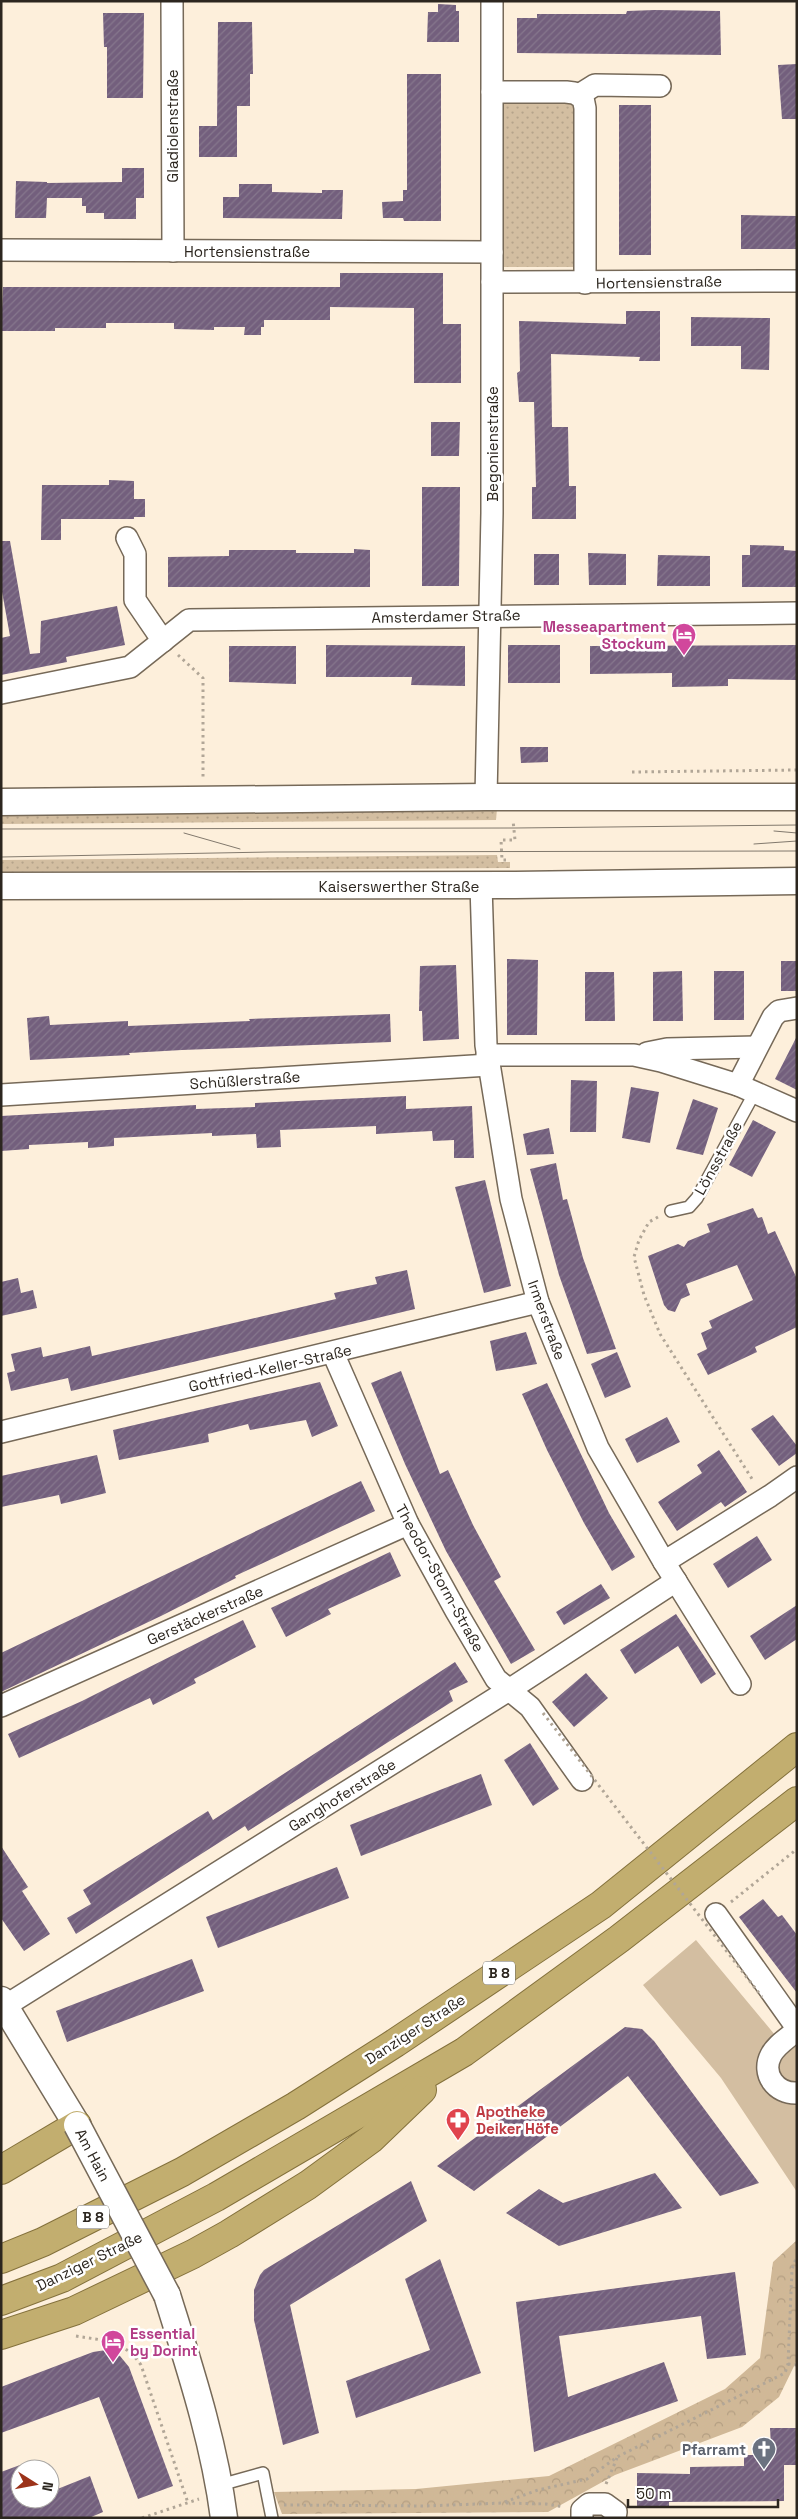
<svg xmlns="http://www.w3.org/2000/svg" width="798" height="2519" font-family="'Space Grotesk',sans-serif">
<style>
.grass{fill:url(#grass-dots)}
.forest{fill:url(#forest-crowns)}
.park{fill:#d3bea1}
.building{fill:url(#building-hatch)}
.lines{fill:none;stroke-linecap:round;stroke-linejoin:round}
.service-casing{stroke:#766958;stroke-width:14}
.minor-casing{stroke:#766958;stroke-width:24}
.tertiary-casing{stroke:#766958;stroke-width:29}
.trunk-casing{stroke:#84713c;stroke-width:30}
.path{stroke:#b1a697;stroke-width:3;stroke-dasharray:2.5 4;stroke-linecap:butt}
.service{stroke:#fff;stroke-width:11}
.minor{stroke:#fff;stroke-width:21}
.tertiary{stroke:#fff;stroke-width:26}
.trunk{stroke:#c2ae6f;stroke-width:28}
.tram{stroke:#82796d;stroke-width:1}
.tertiary-bridge-casing{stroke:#766958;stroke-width:29;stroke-linecap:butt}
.path-bridge{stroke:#b1a697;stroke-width:3;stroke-dasharray:2.5 4;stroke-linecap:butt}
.tertiary-bridge{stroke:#fff;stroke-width:26}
.labels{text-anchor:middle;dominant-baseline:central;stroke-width:5;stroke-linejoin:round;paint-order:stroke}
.shield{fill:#fff;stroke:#6b6762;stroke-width:1}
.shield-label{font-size:14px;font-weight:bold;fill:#2c261f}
.street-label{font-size:15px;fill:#2c261f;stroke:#fff}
.hotel-label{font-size:15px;font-weight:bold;fill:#b23c85;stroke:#fff;text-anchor:end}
.health-label{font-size:15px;font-weight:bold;fill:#be3a42;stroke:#fff;text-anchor:start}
.worship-label{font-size:15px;font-weight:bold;fill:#5b616d;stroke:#fff;text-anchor:end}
</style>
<defs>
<pattern id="grass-dots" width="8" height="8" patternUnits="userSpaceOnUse" patternTransform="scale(1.25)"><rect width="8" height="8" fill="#d3bea1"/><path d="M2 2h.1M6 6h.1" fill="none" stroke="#b5a38a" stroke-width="1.8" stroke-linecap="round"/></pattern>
<pattern id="forest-crowns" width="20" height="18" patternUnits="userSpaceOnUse" patternTransform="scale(1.25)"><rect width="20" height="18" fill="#d0b897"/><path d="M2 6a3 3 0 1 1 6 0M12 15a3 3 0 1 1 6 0" fill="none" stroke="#b39e82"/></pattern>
<pattern id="building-hatch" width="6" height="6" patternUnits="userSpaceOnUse" patternTransform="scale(1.25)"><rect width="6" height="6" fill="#735f7d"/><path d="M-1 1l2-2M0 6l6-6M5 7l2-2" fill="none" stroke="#86778d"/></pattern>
</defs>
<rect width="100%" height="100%" fill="#fdefdb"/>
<g class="grass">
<rect x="503" y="103" width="72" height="164"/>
<path d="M497,809L496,820L1,824V813Z"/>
<path d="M497,855L498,862H510V868L1,872V860Z"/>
</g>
<path class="forest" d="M797,2240V2360L779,2397L742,2427L615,2475L548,2512L282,2514L274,2492L416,2489L549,2476L725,2389L760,2358L773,2262Z"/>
<path class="park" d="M696,1940L775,2035L783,2030L797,2048V2192L721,2078L643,1985Z"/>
<g class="building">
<path d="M438,4L456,5V11H459V42H427L428,12H438Z"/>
<path d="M655,10L720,11L721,55L517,53V18H537V14H626L627,11Z"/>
<path d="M103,13H144L143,98H107V47H104Z"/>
<path d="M218,22H252L253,74H250V106H237V157H199V126H217Z"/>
<path d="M797,64V119H782L778,65Z"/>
<path d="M407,74H441V221H404L403,218H383L382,202L403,201V190H407Z"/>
<rect x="619" y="105" width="32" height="150"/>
<path d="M122,168H144V198H136V219H104V213H86V206H82V198H47L46,218H15L16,181L47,182V183L122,182Z"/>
<path d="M239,184H272V192L322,193V190H343L342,219L223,218V197H239Z"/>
<path d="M741,215L797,216V249H741Z"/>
<path d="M340,273H443V324H461V383H414V308L330,307V320H264V327H261V335H244L245,327H214V330L174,329V323H106V328H55V331H1L3,287H340Z"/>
<path d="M626,311H660V361H639L640,357L551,354L552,427H568L569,486H576V519H532V487H536L534,402H519L517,373L520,371L519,321L626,324Z"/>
<path d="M691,317L770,318L769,370L741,369V346H691Z"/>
<path d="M431,422H460L459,456H431Z"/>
<path d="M109,480L134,481V499H145V517H134V519H61V540H41L42,485H109Z"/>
<path d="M422,487H460L459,586H422Z"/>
<path d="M1,541H10L30,654L40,653L41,621L117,606L125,645L66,657L67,662L1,675V638L10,636L1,586Z"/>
<path d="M750,545L784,546V550L797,551V587H742V555H750Z"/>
<path d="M354,549L370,550V587H168V557L229,556V550H296V553H354Z"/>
<path d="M588,553L626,554V585H589Z"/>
<rect x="534" y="554" width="25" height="31"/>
<path d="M658,555L710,556V586H657Z"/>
<path d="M326,645L465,646V686L411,685L412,677H326Z"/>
<rect x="508" y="645" width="52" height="38"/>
<path d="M797,645V680L728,679V686L672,687V673L590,674V646Z"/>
<path d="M229,646H296V684L229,682Z"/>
<path d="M520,747H548V762L521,763Z"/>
<path d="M507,959L538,960L537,1035H507Z"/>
<rect x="781" y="961" width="16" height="30"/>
<path d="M456,965L459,1039L423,1041L422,1011H419L420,966Z"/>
<path d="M682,971L683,1021H653V972Z"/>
<rect x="714" y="971" width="30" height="49"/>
<path d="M585,972H614L615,1021H585Z"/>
<path d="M390,1014L391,1042L182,1050L129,1053L130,1055L30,1060L27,1018L49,1016L50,1025L128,1021V1026L250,1021L249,1019Z"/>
<path d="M797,1036V1090L775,1079Z"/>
<path d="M571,1080L597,1081L596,1132H570Z"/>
<path d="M631,1087L659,1092L650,1143L622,1138Z"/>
<path d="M406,1096V1109L472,1106L474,1158H454V1140L433,1141L432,1131L376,1134V1126L280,1130L281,1147L257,1148L256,1134L212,1136V1133L114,1138V1146L88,1148V1142L29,1145V1149L1,1151V1116L196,1105V1109L255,1107V1103Z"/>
<path d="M693,1099L718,1108L703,1155L676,1149Z"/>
<path d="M753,1120L776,1132L752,1177L729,1165Z"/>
<path d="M549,1128L554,1154L527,1155L523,1134Z"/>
<path d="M556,1163L563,1200L567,1199L583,1258L616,1349L587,1354L559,1275L530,1169Z"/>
<path d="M485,1180L511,1286L484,1293L455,1187Z"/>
<path d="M753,1208L758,1218L762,1217L768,1234L775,1231L797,1279V1327L755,1347L757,1352L708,1375L697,1354L707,1349L701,1333L712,1328L709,1321L753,1300L737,1265L686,1284L690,1295L681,1299L675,1312L668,1310L664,1305L648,1256L678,1244L684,1247L688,1241L710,1232L707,1224Z"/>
<path d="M407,1270L415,1309L71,1391L68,1378L11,1391L7,1373L15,1371L11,1354L41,1347L43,1357L90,1346L92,1356L336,1299L334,1293L377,1284L375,1277Z"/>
<path d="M18,1278L21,1293L33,1290L37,1308L1,1316V1282Z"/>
<path d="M526,1332L537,1364L496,1371L490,1341Z"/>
<path d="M617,1352L631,1387L605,1398L591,1364Z"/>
<path d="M401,1371L440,1474L448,1470L473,1525L501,1577L494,1581L535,1650L511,1664L446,1551L405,1464L371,1383Z"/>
<path d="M320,1382L338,1426L312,1437L306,1420L250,1430L248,1424L208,1434L209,1442L119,1460L113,1430Z"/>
<path d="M547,1383L609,1513L635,1557L612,1571L584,1523L547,1450L522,1394Z"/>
<path d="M773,1415L797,1446V1453L779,1466L751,1429Z"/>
<path d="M667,1417L680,1442L637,1463L625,1439Z"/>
<path d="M719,1450L747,1492L725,1507L721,1502L677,1531L658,1502L702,1473L697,1465Z"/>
<path d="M97,1455L106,1493L61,1504L59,1495L1,1507V1476Z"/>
<path d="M361,1481L375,1511L235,1576L236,1578L161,1616L1,1692V1653Z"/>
<path d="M757,1536L772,1560L728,1588L713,1564Z"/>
<path d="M390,1552L401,1576L328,1609L331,1614L286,1637L271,1608Z"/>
<path d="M601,1584L610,1598L564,1625L556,1612Z"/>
<path d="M797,1605V1639L765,1660L750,1636Z"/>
<path d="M676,1614L716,1674L701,1684L678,1646L635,1674L620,1650Z"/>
<path d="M243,1620L256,1647L194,1679L196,1683L153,1705L150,1698L19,1758L8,1734L82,1701Z"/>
<path d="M455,1662L468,1682L449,1691L453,1701L248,1831L245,1826L76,1934L67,1918L91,1904L83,1890L208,1811L213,1820Z"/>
<path d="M586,1673L608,1698L574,1727L552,1702Z"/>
<path d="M530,1743L559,1789L533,1806L504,1760Z"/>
<path d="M481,1774L492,1805L361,1856L350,1825Z"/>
<path d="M1,1846L28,1887L22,1891L50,1934L24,1951L1,1918Z"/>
<path d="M337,1867L349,1898L218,1948L206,1917Z"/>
<path d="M763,1899L778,1917L782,1915L797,1935V1993L739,1917Z"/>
<path d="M192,1959L204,1991L67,2042L56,2011Z"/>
<path d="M625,2027L642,2029L654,2041L759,2183L720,2196L628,2076L474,2191L437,2166Z"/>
<path d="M655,2173L682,2208L559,2246L506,2213L539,2189L563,2203Z"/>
<path d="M411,2181L427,2221L290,2305L319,2433L283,2445L254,2320V2290L260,2275L264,2270Z"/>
<path d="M440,2259L481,2373L356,2418L346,2381L430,2350L405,2279Z"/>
<path d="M735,2272L746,2355L707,2359L701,2316L559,2336L568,2397L664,2362L678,2401L534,2452L516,2302Z"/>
<path d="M106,2350L120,2356L129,2367L173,2486L138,2499L99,2397L1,2433V2387L93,2352Z"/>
<path d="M770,2428H797V2465H784V2501L669,2502V2508H637V2473L690,2474V2467L744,2466V2455H764V2446H771Z"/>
<path d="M20,2465V2499H50V2492L90,2476L103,2512L89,2518H1V2472Z"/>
</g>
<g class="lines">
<defs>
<g id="service">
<path d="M671,1211L689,1207L697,1198L755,1092"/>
<path d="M220,2485L263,2473L272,2518"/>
</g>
<g id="minor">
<path d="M172,1L173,251"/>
<path d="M492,92H566L574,93L583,98L585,108V283"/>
<path d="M579,95L595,85L660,86"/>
<path d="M1,250L492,252"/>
<path d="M492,282L797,281"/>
<path d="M127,538L135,554V600L163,641"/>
<path d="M1,693L130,667L189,620L797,613"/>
<path d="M486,797L492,513V1"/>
<path d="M481,885L486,1045L511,1199L538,1302L598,1448L664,1562L740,1684"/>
<path d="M647,1053L667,1049L756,1047"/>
<path d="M487,1055H634L661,1061L738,1085L797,1111"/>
<path d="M738,1085L773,1017L779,1011L797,1008"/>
<path d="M1,1095L489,1065"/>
<path d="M333,1353L408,1524L456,1611L496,1679L530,1707L582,1780"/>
<path d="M1,1432L538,1302"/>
<path d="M664,1562L770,1496L797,1477"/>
<path d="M1,1706L408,1524"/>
<path d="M716,1914L797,2028"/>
<path d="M5,2006L509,1690L676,1581"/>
<path d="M797,2030C788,2038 776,2045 771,2055C761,2074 776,2094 797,2093"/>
<path d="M582,2518V2510L589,2504H605L616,2512L615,2518"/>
</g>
<g id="tertiary">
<path d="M1,802L486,797H797"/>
<path d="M1,886L515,885L797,881"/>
<path d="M1,2000L77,2125"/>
<path d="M167,2295C190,2369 214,2441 224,2518"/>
</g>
<g id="trunk">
<path d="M1,2170L77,2125"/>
<path d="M1,2259L43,2242L182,2172L296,2106L395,2043L601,1905L797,1747"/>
<path d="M1,2301L62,2278L216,2197L464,2052L619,1939L797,1801"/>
<path d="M1,2335L74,2311L193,2254L229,2234L308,2185L371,2139L422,2090"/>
</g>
</defs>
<use href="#service" class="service-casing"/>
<use href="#minor" class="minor-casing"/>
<use href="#tertiary" class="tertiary-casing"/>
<use href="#trunk" class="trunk-casing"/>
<g class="path">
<path d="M178,655L203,678V778"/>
<path d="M632,772L797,770"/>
<path d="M506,860H502L501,840H515L513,820"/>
<path d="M658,1217L649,1222L639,1240L634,1257L644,1295L660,1334L754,1482"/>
<path d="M731,1902L797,1849"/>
<path d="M76,2336C104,2341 123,2339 141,2365L188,2503"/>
<path d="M788,2364L797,2365"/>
<path d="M606,2484L617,2458"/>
<path d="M506,2503L546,2504L564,2507"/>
<path d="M284,2505L426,2506L502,2503L538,2490L587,2479L617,2457L785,2373L788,2364L792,2269L797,2256"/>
<path d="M142,2518L199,2499"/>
</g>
<use href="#service" class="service"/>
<use href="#minor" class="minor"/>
<use href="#tertiary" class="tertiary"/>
<use href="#trunk" class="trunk"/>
<g class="tram">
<path d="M1,829L515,828L797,825"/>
<path d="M774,831L797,833"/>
<path d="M184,833L240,849"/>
<path d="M754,844L797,841"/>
<path d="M1,857L270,852L797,851"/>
</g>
<defs>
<path id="tertiary-bridge" d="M77,2125L167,2295"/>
</defs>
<use href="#tertiary-bridge" class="tertiary-bridge-casing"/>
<path class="path-bridge" d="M543,1713L762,1997"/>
<use href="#tertiary-bridge" class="tertiary-bridge"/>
</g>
<defs>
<symbol id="hotel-pin" viewBox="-11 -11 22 30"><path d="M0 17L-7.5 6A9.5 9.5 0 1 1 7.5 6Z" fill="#d1479c" stroke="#fff"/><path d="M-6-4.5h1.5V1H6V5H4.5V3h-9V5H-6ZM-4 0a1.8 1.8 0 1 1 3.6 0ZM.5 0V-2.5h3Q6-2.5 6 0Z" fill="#fff"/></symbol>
<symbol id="pharmacy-pin" viewBox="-11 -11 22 30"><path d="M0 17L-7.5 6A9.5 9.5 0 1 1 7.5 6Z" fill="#e0444e" stroke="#fff"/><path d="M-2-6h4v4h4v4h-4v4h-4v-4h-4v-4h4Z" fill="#fff"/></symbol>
<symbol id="church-pin" viewBox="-11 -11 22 30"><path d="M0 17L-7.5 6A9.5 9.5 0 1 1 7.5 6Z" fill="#6b7280" stroke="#fff"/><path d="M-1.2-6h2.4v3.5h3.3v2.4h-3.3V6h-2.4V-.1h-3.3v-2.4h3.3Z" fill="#fff"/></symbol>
</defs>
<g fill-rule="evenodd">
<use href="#hotel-pin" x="670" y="621" width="28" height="38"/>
<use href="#pharmacy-pin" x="444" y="2106" width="28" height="38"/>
<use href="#hotel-pin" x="99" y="2328" width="28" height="38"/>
<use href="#church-pin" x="750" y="2435" width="28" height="38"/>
</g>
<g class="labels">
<g class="shield">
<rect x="483" y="1961.5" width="32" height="23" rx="4"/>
<rect x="77" y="2205.5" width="32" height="23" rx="4"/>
</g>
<g class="shield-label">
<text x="499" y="1973">B 8</text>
<text x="93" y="2217">B 8</text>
</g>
<g class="street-label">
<text transform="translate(172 126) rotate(-90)">Gladiolenstraße</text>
<text x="247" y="251">Hortensienstraße</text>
<text transform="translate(659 282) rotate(-1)">Hortensienstraße</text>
<text transform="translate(492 444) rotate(-90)">Begonienstraße</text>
<text transform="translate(446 616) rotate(-1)">Amsterdamer Straße</text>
<text x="399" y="886">Kaiserswerther Straße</text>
<text transform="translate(245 1080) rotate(-4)">Schüßlerstraße</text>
<text transform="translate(718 1158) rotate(-61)">Lönsstraße</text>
<text transform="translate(547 1320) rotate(70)">Irmerstraße</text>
<text transform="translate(270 1368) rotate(-13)">Gottfried-Keller-Straße</text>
<text transform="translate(440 1578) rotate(61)">Theodor-Storm-Straße</text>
<text transform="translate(205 1615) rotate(-24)">Gerstäckerstraße</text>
<text transform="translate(342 1795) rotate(-32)">Ganghoferstraße</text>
<text transform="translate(415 2029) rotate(-33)">Danziger Straße</text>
<text transform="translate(93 2155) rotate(62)">Am Hain</text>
<text transform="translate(89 2261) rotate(-26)">Danziger Straße</text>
</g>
<g class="hotel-label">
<text x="666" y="626">Messeapartment<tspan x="666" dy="17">Stockum</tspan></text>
<text x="130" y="2333" text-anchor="start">Essential<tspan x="130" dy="17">by Dorint</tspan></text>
</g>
<g class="health-label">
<text x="476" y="2111">Apotheke<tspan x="476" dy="17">Deiker Höfe</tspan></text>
</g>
<g class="worship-label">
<text x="746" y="2449">Pfarramt</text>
</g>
</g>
<rect width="798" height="2519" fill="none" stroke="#2c261f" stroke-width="5"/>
<g transform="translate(35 2484) rotate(101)"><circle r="24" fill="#ffffff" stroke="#aba8a5"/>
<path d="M0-4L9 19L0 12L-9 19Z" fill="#9c331a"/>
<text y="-8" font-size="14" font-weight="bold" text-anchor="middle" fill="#2c261f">N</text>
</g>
<path d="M628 2499v8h150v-8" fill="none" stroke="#2c261f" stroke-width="2.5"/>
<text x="636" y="2499" font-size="15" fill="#2c261f" stroke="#ffffff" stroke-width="4" paint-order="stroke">50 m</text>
</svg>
